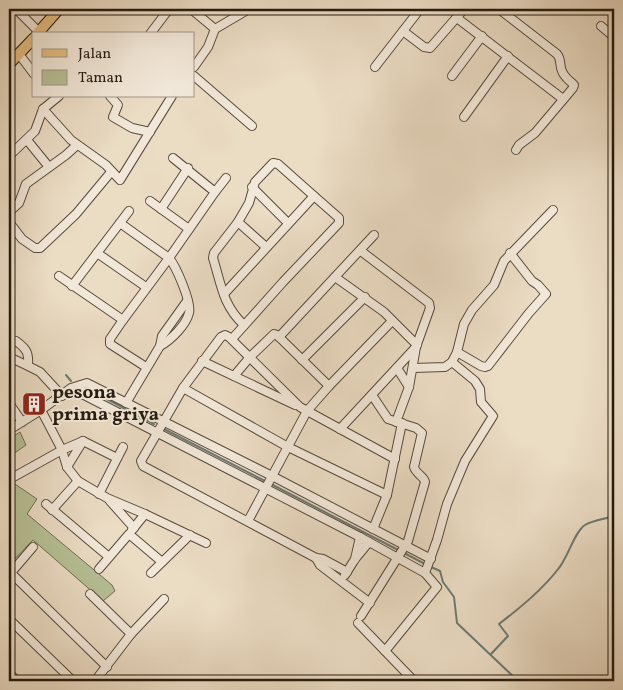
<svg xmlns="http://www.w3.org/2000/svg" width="623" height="690" font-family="Vollkorn,serif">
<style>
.green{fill:#b6c095;stroke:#6e6e52}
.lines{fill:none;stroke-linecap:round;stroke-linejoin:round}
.stream{stroke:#6b7a75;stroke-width:2}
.minor-casing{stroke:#574b3d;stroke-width:10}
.major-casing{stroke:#261b10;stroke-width:12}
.minor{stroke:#f2e8d9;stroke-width:8}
.major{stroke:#e6be82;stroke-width:10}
.labels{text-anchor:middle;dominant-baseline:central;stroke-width:4;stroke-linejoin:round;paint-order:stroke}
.poi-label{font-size:19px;font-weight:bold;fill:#261b10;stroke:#f2e8d9;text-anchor:start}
</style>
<rect width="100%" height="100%" fill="#ebdcc4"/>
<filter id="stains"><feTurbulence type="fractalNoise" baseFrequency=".004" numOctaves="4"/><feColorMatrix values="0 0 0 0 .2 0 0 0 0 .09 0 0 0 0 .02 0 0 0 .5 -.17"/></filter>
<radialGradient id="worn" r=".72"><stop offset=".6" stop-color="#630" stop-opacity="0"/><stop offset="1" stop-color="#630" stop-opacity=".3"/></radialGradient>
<g class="green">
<path d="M20,432L26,445L9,457V439Z"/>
<path d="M9,480L37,499L27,514L112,585L115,591L103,601L33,540L9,565Z"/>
</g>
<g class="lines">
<g class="stream">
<path d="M66,375L71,381"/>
<path d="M84,387L154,424"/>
<path d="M162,428L267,482"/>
<path d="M271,484L400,551"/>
<path d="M404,553L427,565"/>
<path d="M431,567L440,571L443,582L454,597L457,623L518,681"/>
<path d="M491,654L508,636L499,624C521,607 542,590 559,568C568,557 575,531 585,525C593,520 605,519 614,516"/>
</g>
<defs>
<g id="minor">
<path d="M16,9L39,32"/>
<path d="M191,9L215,29"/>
<path d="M499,9L557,54C562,60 559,65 562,71C564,77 570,81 574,85L573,88L535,133L519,145L516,150"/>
<path d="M457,18L563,99"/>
<path d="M601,26L614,37"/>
<path d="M403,31L424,47L430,48L464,9"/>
<path d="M150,34L169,9"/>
<path d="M19,54L34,74"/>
<path d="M194,67L208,47L215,29L249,9"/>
<path d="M375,67L420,9"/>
<path d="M194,76L252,126"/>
<path d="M452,76L482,36"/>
<path d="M110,96L118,105L113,117L132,128L150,132"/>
<path d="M43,109L71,140L106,165L120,180L172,96"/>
<path d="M464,117L508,56"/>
<path d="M27,140L49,167"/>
<path d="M9,156L35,131L43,109L59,96"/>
<path d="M252,187L288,223"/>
<path d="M215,192L226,178"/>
<path d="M150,201L189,229"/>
<path d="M161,209L188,168"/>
<path d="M9,212L19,203L26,184L66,155L77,145"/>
<path d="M9,222L22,239L35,248H40L76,214L111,172"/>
<path d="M238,222L266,247"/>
<path d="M97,253L146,287"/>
<path d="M59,276L123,320L169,258L120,223"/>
<path d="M335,277L384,312L417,345"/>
<path d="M72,286L129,211"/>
<path d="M224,294L314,196L339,218V223L283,282L232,339"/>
<path d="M123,320L110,339V344L146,367"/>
<path d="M244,325C223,306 221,284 213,258L214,253L238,222L249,203L255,182L273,163L278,164L314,196"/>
<path d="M279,337L374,235"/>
<path d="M16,341C27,349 29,353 28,366L40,372L62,396"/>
<path d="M160,346C171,340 186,325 189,313C192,303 176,266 169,258L215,192L173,158"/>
<path d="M457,352L481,366L485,367L488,366L529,313L546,294L538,285L532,281L510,253"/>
<path d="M9,357L26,365"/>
<path d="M302,360L365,297"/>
<path d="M202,361L295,405"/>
<path d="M397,368L409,387"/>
<path d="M413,368L445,367L452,362L457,352L464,324L472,310L494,285L504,261L553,210"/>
<path d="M234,376L250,357L274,334L277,335L329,386"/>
<path d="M79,386L82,394L360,537L425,573"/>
<path d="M183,388L288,447L387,495"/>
<path d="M9,403L22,422"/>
<path d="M126,403L160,346L162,336L187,301"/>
<path d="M41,410L62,450L67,467L78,481L107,498L145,514L206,543"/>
<path d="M396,422L409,387L416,347"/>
<path d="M340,429L416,347L430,308L429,303L361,251"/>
<path d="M9,430L41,410L71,388L87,383L272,476L431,559"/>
<path d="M67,467L83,441L117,458"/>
<path d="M10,479L62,450L83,441"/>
<path d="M99,494L123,447"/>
<path d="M110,501L134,528"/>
<path d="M46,504L109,557"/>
<path d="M52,510L78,481"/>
<path d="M248,521L307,411L329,386L392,321"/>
<path d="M373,529L387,495L402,423"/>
<path d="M132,530L145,514"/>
<path d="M316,558L320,565L370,603"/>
<path d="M355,559L360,537"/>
<path d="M99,569L129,534L162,562"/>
<path d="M347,572L323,559L316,558L143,466L141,461L183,388L221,337L225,335L229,337L300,407L395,459"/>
<path d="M11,573L107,667"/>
<path d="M151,573L190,535"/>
<path d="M9,575L33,547"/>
<path d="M345,575L355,559L369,542"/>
<path d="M90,594L131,634L95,681"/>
<path d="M361,616L408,541L425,482C424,476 416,474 414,467L422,433L416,428L388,419L372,395"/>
<path d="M9,619L73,681"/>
<path d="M358,623L414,681"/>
<path d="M131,634L164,599"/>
<path d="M385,651L437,587L425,573L437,540L447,504L465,461L493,416L481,402L480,389L475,381L452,362"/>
<path d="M9,673L17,681"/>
</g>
<g id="major">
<path d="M37,34L59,9"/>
<path d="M9,64L34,38"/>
</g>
</defs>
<use href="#minor" class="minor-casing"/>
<use href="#major" class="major-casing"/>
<use href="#minor" class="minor"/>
<use href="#major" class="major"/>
</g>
<defs>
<symbol id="building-square" viewBox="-11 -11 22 22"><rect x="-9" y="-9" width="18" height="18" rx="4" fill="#8f2418" stroke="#f2e8d9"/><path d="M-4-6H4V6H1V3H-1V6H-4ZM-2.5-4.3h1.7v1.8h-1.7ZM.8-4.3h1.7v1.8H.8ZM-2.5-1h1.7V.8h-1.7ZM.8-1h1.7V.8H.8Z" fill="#fff"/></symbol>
</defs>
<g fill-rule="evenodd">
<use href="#building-square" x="20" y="390" width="28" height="28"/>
</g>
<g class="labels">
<g class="poi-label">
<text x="52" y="393">pesona<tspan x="52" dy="22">prima griya</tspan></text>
</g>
</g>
<rect width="623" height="690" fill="none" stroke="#ebdcc4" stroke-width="30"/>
<rect x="10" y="10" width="603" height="670" fill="none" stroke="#261b10" stroke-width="2.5"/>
<rect x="15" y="15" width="593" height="660" fill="none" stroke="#261b10"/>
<rect x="32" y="32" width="162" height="65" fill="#f2e8d9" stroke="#a09689"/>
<rect x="42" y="49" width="25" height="8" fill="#e6be82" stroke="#a09689"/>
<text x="78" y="58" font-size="15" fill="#261b10">Jalan</text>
<rect x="42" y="70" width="25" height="15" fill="#b6c095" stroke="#a09689"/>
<text x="78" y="82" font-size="15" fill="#261b10">Taman</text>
<rect width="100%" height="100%" filter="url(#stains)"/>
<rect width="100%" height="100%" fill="url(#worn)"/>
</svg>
